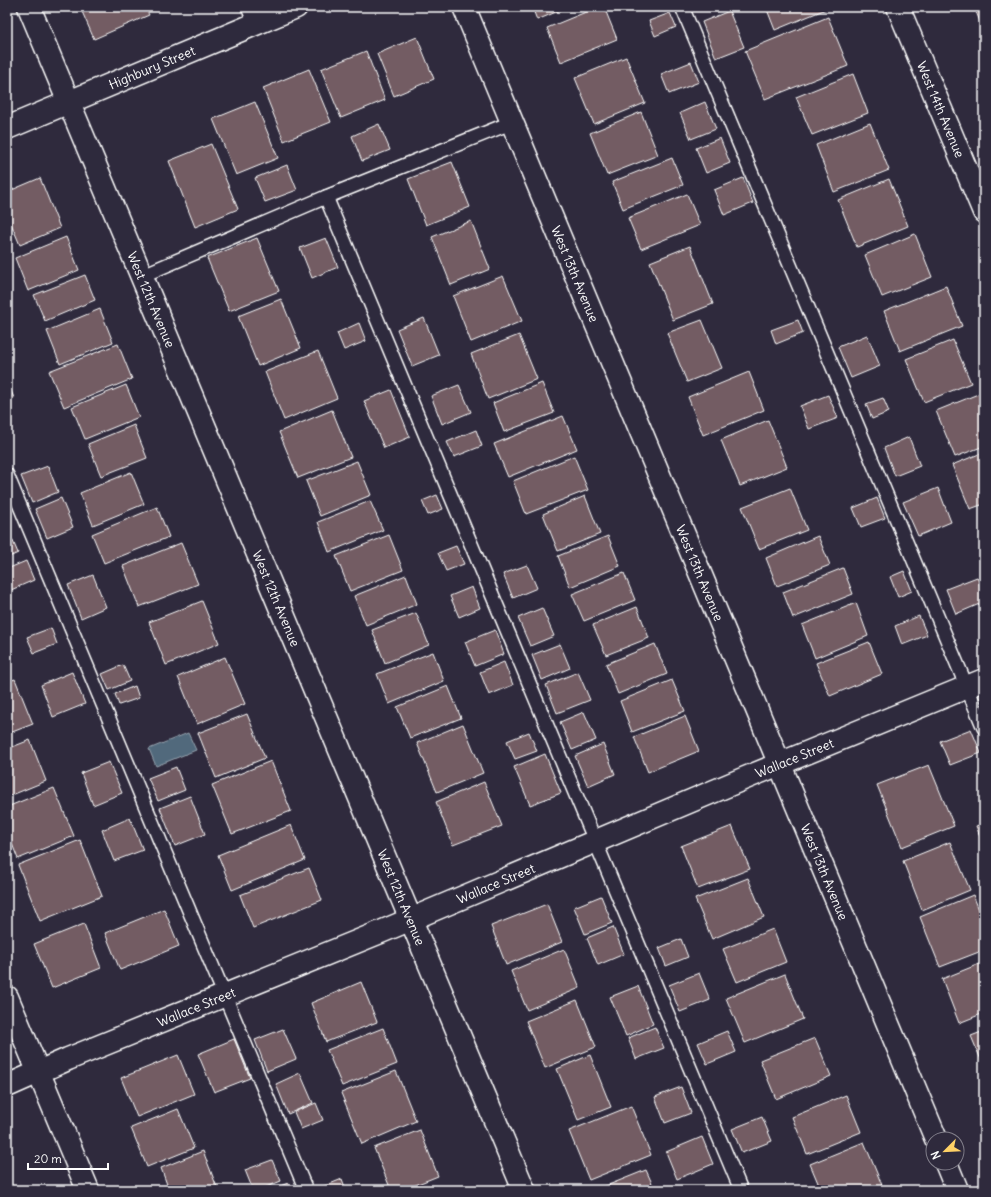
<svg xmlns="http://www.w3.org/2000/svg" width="991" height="1197" font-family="Delius,sans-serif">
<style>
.water{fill:#51697c;stroke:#97a5b0}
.building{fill:#735c63;stroke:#fff}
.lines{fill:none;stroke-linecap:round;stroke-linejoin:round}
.lane-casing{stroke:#fff;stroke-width:16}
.street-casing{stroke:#fff;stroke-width:25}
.lane{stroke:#2f2a3d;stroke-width:13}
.street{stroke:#2f2a3d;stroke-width:22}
.labels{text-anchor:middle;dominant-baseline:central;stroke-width:3;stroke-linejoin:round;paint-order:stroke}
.street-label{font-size:13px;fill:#fff;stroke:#2f2a3d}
</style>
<rect width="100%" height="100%" fill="#2f2a3d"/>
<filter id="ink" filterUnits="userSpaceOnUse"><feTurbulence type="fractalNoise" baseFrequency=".025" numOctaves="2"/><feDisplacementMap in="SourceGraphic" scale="8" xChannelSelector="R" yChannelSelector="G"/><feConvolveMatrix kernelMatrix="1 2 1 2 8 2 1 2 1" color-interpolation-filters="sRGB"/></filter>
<g filter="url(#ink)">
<path class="water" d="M188,733L196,750L156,766L149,749Z"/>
<g class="building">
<path d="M80,7H145L149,15L94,39Z"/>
<path d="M532,7H568L537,20Z"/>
<path d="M598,7H604L617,39L561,62L547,28Z"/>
<path d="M766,7H826V9L775,30Z"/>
<path d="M974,7H984V31Z"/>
<path d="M729,11L744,47L716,58L702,22Z"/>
<path d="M670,13L676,27L655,36L649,21Z"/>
<path d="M828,17L848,66L765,99L745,51Z"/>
<path d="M417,37L434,79L394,96L377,54Z"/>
<path d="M366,51L385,100L341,118L321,69Z"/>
<path d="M626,57L645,103L594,124L575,78Z"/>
<path d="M691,62L699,82L669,94L661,74Z"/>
<path d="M309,69L331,122L284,141L263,88Z"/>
<path d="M853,74L868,113L812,135L796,97Z"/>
<path d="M255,102L278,158L236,175L213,119Z"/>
<path d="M705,102L716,129L691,139L680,113Z"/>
<path d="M641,112L658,155L607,175L590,133Z"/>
<path d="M870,123L889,170L834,192L816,145Z"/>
<path d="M379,124L390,150L362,161L352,136Z"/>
<path d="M720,138L730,163L706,173L696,148Z"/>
<path d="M211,144L238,209L195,227L169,161Z"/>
<path d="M672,158L683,185L623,209L612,182Z"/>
<path d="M452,162L470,207L426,225L408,179Z"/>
<path d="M287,165L297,190L265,202L255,178Z"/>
<path d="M40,178L60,228L20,245L7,214V192Z"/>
<path d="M743,178L753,203L724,215L714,190Z"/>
<path d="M889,179L908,226L857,247L838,200Z"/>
<path d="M687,194L700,225L641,249L628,218Z"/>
<path d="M471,221L490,269L451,285L432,237Z"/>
<path d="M915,234L932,277L882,297L865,255Z"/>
<path d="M66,237L79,270L28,291L15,258Z"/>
<path d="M257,238L279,291L229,311L207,258Z"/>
<path d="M326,238L338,267L312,278L300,248Z"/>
<path d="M690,246L713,304L673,320L650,262Z"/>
<path d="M85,275L95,300L45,321L34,295Z"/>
<path d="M503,276L522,321L471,342L453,296Z"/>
<path d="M946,286L962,326L900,351L884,311Z"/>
<path d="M281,299L301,348L258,366L238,316Z"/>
<path d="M100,309L113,342L60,364L47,331Z"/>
<path d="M424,318L439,355L412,366L397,329Z"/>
<path d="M702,320L722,368L687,382L667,333Z"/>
<path d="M798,320L803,333L776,344L771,330Z"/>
<path d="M359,323L366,341L344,350L337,333Z"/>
<path d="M519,335L537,379L488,399L471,354Z"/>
<path d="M867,335L880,366L851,378L838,347Z"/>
<path d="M953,340L971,383L924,402L906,359Z"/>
<path d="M118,344L132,379L64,407L49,371Z"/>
<path d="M318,351L337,398L284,420L265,372Z"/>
<path d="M749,372L764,410L703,435L688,397Z"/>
<path d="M542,383L554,413L504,432L493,403Z"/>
<path d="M126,385L139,417L85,439L72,407Z"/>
<path d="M459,385L471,412L442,424L431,396Z"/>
<path d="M9,386L14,398L7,401V387Z"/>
<path d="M391,390L410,437L384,448L364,401Z"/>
<path d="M983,392L984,395V446L955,457L936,411Z"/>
<path d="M828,395L838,418L809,429L800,406Z"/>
<path d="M883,398L889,412L872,419L866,404Z"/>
<path d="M332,410L351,457L298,478L279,432Z"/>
<path d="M563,416L577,449L508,477L494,444Z"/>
<path d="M768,420L787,467L740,486L721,440Z"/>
<path d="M134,425L147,458L101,476L88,444Z"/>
<path d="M476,430L482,446L454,457L447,442Z"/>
<path d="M909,437L920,466L895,476L884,448Z"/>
<path d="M984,452V504L970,509L952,465Z"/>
<path d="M574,456L588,490L526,514L513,481Z"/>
<path d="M357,461L371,495L320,516L306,481Z"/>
<path d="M48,466L58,492L32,503L21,476Z"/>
<path d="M131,472L144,504L93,525L80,493Z"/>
<path d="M790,488L807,530L759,549L742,507Z"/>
<path d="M938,488L951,522L918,536L903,502Z"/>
<path d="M437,495L443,509L428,515L422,501Z"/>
<path d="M585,496L600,534L558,551L543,514Z"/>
<path d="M61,498L73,527L47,538L35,509Z"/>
<path d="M877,498L885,518L861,527L853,508Z"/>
<path d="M370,501L383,530L329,552L318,522Z"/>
<path d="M157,507L169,537L104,563L92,534Z"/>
<path d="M389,535L403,570L350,591L336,556Z"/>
<path d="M608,536L620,566L570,587L558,556Z"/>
<path d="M818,536L830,565L777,586L766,558Z"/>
<path d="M12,539L18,553L7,558V541Z"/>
<path d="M181,543L198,584L139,607L123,566Z"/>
<path d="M456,546L464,564L446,571L438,553Z"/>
<path d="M26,561L34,580L11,590L7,582V569Z"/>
<path d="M527,565L537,588L513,598L503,574Z"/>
<path d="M843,568L853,594L793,618L783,592Z"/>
<path d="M904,571L912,591L898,597L890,577Z"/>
<path d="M624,573L635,600L584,621L572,594Z"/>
<path d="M93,575L106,607L81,618L68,585Z"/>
<path d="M406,575L417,604L366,625L354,596Z"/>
<path d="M977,577L984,595V602L956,614L946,589Z"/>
<path d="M472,587L480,608L459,617L450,596Z"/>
<path d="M202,601L219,643L166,665L149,622Z"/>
<path d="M856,603L868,636L815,658L802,625Z"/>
<path d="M637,607L649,638L606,655L593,625Z"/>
<path d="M542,608L554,636L530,646L518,618Z"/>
<path d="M416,613L429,645L385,663L372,630Z"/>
<path d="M919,616L927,635L902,645L895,626Z"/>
<path d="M51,628L57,644L34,653L27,637Z"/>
<path d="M495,630L504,654L475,666L465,642Z"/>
<path d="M869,642L882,674L830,696L816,663Z"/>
<path d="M560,644L570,668L542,680L532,655Z"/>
<path d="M655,644L667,674L618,694L606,664Z"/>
<path d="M433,652L444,681L389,704L377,674Z"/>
<path d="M225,657L245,704L197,724L178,677Z"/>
<path d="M504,662L513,685L489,695L480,672Z"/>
<path d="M123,665L130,681L109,690L102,674Z"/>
<path d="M72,672L85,704L53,717L41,685Z"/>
<path d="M578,672L590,700L557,713L546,685Z"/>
<path d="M15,679L33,724L7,734V682Z"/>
<path d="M672,680L685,711L632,732L620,701Z"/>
<path d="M135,686L139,698L119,705L115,694Z"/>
<path d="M448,686L461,718L410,738L397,707Z"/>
<path d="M584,712L596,740L572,750L560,722Z"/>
<path d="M247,714L265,758L216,778L198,733Z"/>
<path d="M685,716L699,751L648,772L634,737Z"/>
<path d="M463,724L483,773L437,792L417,743Z"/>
<path d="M971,729L981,753L950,765L940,741Z"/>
<path d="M529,732L537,751L515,759L507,741Z"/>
<path d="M30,740L46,781L7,797V749Z"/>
<path d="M603,744L615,774L588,786L575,756Z"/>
<path d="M545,754L561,793L530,805L514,767Z"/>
<path d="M271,761L291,811L232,834L212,785Z"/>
<path d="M109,762L122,793L93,805L81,773Z"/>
<path d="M929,765L954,826L902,847L877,785Z"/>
<path d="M176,767L185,790L158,801L148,778Z"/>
<path d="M484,782L502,826L453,845L436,802Z"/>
<path d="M54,788L74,836L18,859L7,831V807Z"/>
<path d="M190,796L205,834L175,846L160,808Z"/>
<path d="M130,818L143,850L114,861L102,830Z"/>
<path d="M984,823V846L976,826Z"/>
<path d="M291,825L305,860L232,890L218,855Z"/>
<path d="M732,826L750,869L698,889L681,846Z"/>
<path d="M80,840L102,896L40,921L18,865Z"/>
<path d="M950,842L970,890L922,910L903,861Z"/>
<path d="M309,868L322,900L253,928L240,895Z"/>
<path d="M748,878L764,917L712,939L695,899Z"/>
<path d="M973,895L984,922V950L940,967L920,917Z"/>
<path d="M601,896L612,923L585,934L574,907Z"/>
<path d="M547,904L562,942L506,965L491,926Z"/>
<path d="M164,909L179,946L120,970L105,933Z"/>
<path d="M84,924L101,968L52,988L34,944Z"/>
<path d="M613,927L624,954L598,965L587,938Z"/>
<path d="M773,929L786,962L737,982L723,949Z"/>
<path d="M681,939L688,957L666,966L659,948Z"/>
<path d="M564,949L580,988L527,1010L511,971Z"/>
<path d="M984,962V1013L959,1023L942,979Z"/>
<path d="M699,973L710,1000L680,1012L669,985Z"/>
<path d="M785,974L803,1019L745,1043L726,998Z"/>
<path d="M361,982L377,1022L326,1042L311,1003Z"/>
<path d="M638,986L653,1024L626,1036L610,997Z"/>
<path d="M577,1000L596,1047L545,1068L526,1021Z"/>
<path d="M655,1027L664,1048L636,1059L628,1038Z"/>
<path d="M383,1028L397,1064L342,1086L327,1050Z"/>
<path d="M283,1029L296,1059L267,1071L255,1040Z"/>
<path d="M727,1031L736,1052L707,1064L698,1043Z"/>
<path d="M984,1031V1067L971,1036Z"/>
<path d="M815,1038L831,1076L776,1099L760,1060Z"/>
<path d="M234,1039L250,1078L214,1092L198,1054Z"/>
<path d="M178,1055L194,1094L137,1117L121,1078Z"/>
<path d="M590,1055L611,1107L578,1120L557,1069Z"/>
<path d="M396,1071L416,1121L362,1144L341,1093Z"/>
<path d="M300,1073L313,1103L288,1114L276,1084Z"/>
<path d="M681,1087L691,1113L665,1123L655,1097Z"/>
<path d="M846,1095L861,1132L807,1154L792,1117Z"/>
<path d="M316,1103L323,1120L301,1129L294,1112Z"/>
<path d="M631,1106L651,1155L589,1180L569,1131Z"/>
<path d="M178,1109L194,1148L147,1167L131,1128Z"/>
<path d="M762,1117L772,1141L742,1153L732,1129Z"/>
<path d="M420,1130L438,1176L403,1190H391L374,1148Z"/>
<path d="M702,1137L713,1164L677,1179L666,1152Z"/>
<path d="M864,1142L884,1190H821L810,1164Z"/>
<path d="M203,1151L218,1190H169L161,1168Z"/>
<path d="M272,1160L281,1181L259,1190H253L245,1170Z"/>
<path d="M646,1170L655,1190H596Z"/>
<path d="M342,1179L346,1190H321L320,1188Z"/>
<path d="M288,1183L291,1190H270Z"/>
</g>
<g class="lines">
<defs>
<g id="lane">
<path d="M248,7L255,24"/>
<path d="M682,7L984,728"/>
<path d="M326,197L741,1190"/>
<path d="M141,276L326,197L513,122"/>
<path d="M7,475L306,1190"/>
</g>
<g id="street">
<path id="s1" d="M29,7L524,1190"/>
<path id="s2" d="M464,7L936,1139"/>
<path id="s3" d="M898,7L984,212"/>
<path id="s4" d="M7,128L296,7"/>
<path d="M7,997L88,1190"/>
<path id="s5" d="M7,1086L68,1059L383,931L743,779L984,680"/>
<path d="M946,1163L957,1190"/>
</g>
</defs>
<use href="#lane" class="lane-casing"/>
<use href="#street" class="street-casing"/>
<use href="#lane" class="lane"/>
<use href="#street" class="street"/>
</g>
</g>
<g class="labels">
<g class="street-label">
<text stroke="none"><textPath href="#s4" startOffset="157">Highbury Street</textPath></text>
<text stroke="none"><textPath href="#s3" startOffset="111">West 14th Avenue</textPath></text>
<text stroke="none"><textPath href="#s2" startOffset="289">West 13th Avenue</textPath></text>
<text stroke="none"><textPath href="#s1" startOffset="317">West 12th Avenue</textPath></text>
<text stroke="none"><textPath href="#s2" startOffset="613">West 13th Avenue</textPath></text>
<text stroke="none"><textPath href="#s1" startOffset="641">West 12th Avenue</textPath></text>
<text stroke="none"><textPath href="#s5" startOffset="853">Wallace Street</textPath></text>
<text stroke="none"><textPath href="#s2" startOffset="937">West 13th Avenue</textPath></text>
<text stroke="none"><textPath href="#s5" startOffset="529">Wallace Street</textPath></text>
<text stroke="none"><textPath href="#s1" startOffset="965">West 12th Avenue</textPath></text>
<text stroke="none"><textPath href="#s5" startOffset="205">Wallace Street</textPath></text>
</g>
</g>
<rect width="991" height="1197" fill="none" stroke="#2f2a3d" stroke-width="24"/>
<rect x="12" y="12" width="967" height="1173" fill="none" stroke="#fff" stroke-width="1.5" filter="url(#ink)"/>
<g transform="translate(945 1151) rotate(246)"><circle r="19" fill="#2f2a3d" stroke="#827f8b"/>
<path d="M0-3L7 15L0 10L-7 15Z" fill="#ffd166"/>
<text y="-6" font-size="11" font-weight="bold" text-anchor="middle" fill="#ffffff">N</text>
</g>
<path d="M28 1163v6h80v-6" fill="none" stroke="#ffffff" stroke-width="2"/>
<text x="34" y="1163" font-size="12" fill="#ffffff" stroke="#2f2a3d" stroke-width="3" paint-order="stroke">20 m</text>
</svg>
